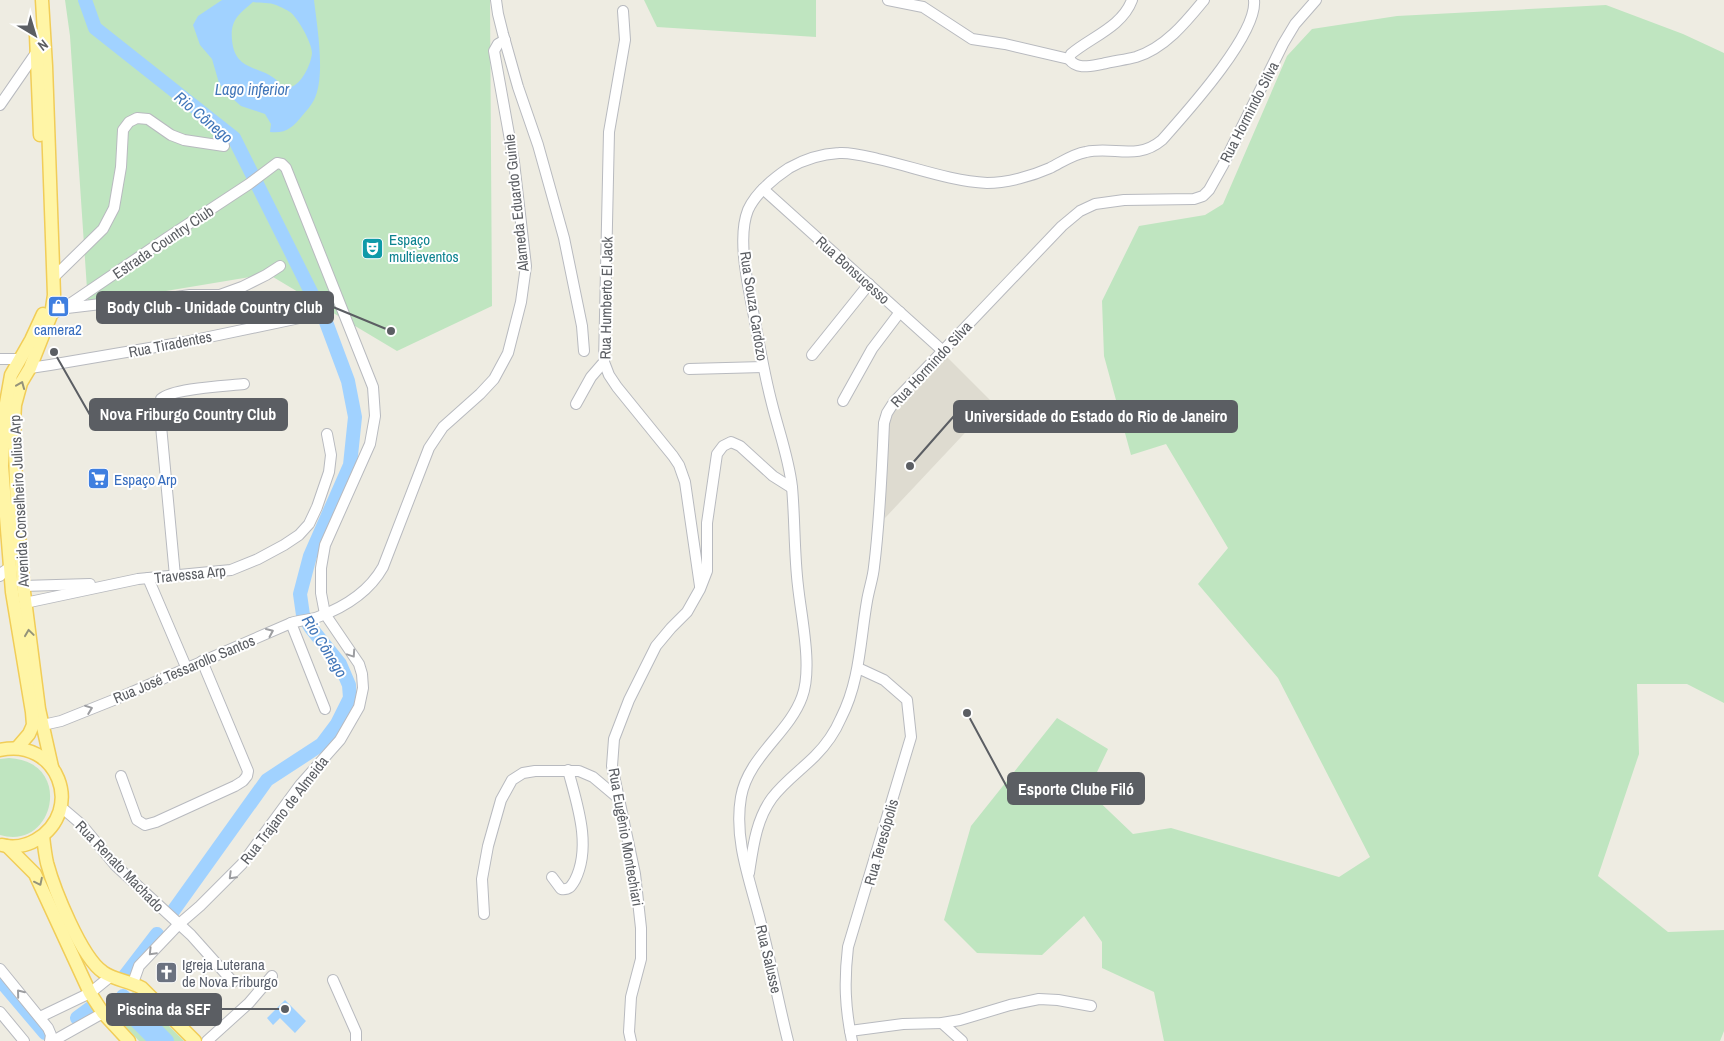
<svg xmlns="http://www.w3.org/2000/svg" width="1724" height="1041" font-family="'Archivo Narrow',sans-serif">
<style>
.education{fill:#dedbd0}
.green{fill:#bfe5c0}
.water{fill:#a1d2ff;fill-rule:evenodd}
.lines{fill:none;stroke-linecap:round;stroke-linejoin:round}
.river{stroke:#a1d2ff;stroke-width:14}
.minor-casing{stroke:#b8babf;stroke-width:12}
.major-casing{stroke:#f1cd58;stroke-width:15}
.minor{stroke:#fff;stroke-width:10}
.major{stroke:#fff5a6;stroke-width:12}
.oneway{stroke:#94937a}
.oneway2{stroke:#9d9ea1}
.labels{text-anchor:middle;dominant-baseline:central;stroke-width:4;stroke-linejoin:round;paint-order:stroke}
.street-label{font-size:15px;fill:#5b5e63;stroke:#fff}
.culture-label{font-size:15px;fill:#0d838f;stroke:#fff;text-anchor:start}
.shop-label{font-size:15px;fill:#366cbe;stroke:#fff}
.worship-label{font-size:15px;fill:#5b616d;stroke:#fff;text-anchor:start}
.water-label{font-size:16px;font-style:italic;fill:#4176b9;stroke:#fff}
.leader{fill:none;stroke:#5b5e63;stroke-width:2}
.callout-dot{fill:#5b5e63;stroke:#fff;stroke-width:2}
.callout{fill:#5b5e63;stroke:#5b5e63;stroke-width:2}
.callout-label{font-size:16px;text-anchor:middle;font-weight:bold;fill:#fff}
</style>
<rect width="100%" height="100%" fill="#eeece2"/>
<path class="education" d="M946,356L993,403L885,518L888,414Z"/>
<g class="green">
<path d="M65,0H490L492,306L397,351L268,274L88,304L70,36Z"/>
<path d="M644,0H816V37L657,27Z"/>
<path d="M1606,5L1683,34L1724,53V703L1687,684H1637L1639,754L1598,876L1668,932L1724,930V1031L1720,1041H1164L1154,992L1102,968V942L1084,916L1042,955L977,953L944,920L971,826L1057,718L1108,749L1088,791L1133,834L1171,828L1339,877L1370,857L1278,678L1198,584L1228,548L1166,444L1131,455L1104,356L1102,301L1139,226L1205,215L1223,204L1287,56L1312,29L1397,16Z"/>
<path d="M9,758C74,761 55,851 0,835V759Z"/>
<path d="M133,992L141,998L184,1041H139L111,1011Z"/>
</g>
<g class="water">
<path d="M222,0H314C317,26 326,77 314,100C311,106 306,111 302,116C293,127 286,134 270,132L271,124L265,114L241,106L225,92L219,83L212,59L200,45L193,25L198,16ZM253,2C260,3 270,2 276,5C281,7 287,10 290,12C298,18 312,43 312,53C311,66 298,93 282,87C268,63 235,76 232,40C230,20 239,14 253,2Z"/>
<path d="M133,999L174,1041H146L117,1012Z"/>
<path d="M285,1000L306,1021L295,1033L280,1018L273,1025L267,1018Z"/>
</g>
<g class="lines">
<g class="river">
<path d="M85,0L95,28L234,138L321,312"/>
<path d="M171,914L267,780L322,744L337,724L350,698L349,685L340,664L311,628L303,615L300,594L310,556L350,465L355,417L348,381L326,322"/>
<path d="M124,977L157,934"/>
<path d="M0,980L45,1033"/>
<path d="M123,996L167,1041"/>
<path d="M77,1018L92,1007"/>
</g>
<defs>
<g id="minor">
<path d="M496,0L498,14L503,34L518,87L538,145L564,238L582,326L584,351"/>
<path d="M888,0L923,7L972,39L1005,44L1069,59"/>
<path d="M1132,0C1122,27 1091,37 1071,54L1069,59C1077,70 1090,66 1102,64C1113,61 1125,60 1136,57C1165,48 1186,22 1204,0"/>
<path d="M623,11L625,40L609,132L604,362L609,375L617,387L673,456L679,465L685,482L700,586"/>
<path d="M0,105L38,50"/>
<path d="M763,189L943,351"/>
<path d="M55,276L103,229L114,208L121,167L123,130L129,122L137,118L148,119L171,135L184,140L224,146"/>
<path d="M67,308L101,304H128L190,295H220L242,287L266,275L280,266"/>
<path d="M51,315L64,308L167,238L249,184L277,163L282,164L286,168L373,387L375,416L370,444L325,545L321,568V593L325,614L359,664L362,674L363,688L359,707L340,740L300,785L242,864L200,906L178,925L139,966L133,983"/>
<path d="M812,355L869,284"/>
<path d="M0,359H19"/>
<path d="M30,368L50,365L185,342L309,316"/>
<path d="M689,369L763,367"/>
<path d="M843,401L872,349L900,312"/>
<path d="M576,404L591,377L604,362"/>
<path d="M0,576L3,572L9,568"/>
<path d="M175,576L160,415L161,399C173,388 226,386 244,384"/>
<path d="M148,578L186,667"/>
<path d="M23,586L90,584"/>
<path d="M25,603L138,579L231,570L258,559L284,545L299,535L309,524L317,507L329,472L331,455L327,434"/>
<path d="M291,623L325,709"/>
<path d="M43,725L61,721L116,699L291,623C300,620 310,620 318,617C345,607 369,592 383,567L429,448L443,427L480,394L494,379L508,353L521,302L526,266L514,162L494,51L498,44L505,40"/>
<path d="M121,776L137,820L145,825L156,822L235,786L243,781L247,776L248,771L202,661"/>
<path d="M61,807L81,824L115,865L191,935L233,982"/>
<path d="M749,873C753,847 756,820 772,798C784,782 801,770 815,756C826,745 835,732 841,718C860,681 860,641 867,601C869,589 873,578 874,567C880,519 882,471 884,423L887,413L894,402L1062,226L1080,211L1095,204L1124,200L1194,199L1203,196L1209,190L1223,165L1283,44L1295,24L1316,0"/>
<path d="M552,877L561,889C569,890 571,887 575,880C592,846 577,804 568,770"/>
<path d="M484,914L482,879L488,846L501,800L512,780L523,773L535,771H579L593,777L618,798"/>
<path d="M0,969L48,1028L51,1035L50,1041"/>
<path d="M333,980L356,1032V1041"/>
<path d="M0,1012L24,1041"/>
<path d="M40,1017L90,993L111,976"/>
<path d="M942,1023L962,1041"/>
<path d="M850,1031L903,1024L942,1023L960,1020L1010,1005L1039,999L1058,1000L1091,1006"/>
<path d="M53,1041L103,1013"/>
<path d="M207,1041L249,1003L272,976"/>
<path d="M631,1041L629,1032L631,997L641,959V928L635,874L612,766L614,739L629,700L656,646L671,628L687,612L700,589L707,571V523L717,454L723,446L731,442L740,446L773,476L792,488"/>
<path d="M788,1041C779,1005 772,968 763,932C753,888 733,843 741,797C748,757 789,733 802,697C813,668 801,616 798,586C794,553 795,520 792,487C789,459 779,432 772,404C763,370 758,336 751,301C746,276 738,235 748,210C755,194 774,178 789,168C803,160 822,154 839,153C851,152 865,156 878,159C914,167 950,181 987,183C1007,183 1032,176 1050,168C1062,162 1073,154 1086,152C1114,146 1137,161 1162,140C1185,114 1258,34 1254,0"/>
<path d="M852,1041C845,1008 844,981 848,947L911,737L907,700L884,680L858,668"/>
</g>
<g id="major">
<path d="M42,0L46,66L54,295L51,315L30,368L21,383L15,405L14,422L17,514L24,592L39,709L52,767"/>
<path d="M36,35L40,135"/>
<path d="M17,748L29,734L33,725L32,712L12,592L2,466L5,409L11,375L31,340L43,314"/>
<path d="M0,750C57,737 86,810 36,840C26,846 13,848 2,845"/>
<path d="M43,836C44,845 45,854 47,863C54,889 81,957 103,972C114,980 130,981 142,988L195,1041"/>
<path d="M7,846L35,874L90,993L103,1013L129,1041"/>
</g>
</defs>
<use href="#minor" class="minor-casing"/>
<use href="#major" class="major-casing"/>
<use href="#minor" class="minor"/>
<use href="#major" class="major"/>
</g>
<defs><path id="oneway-chevron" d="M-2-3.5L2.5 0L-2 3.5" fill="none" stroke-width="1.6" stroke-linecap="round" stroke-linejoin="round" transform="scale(1.25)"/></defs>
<g class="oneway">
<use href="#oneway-chevron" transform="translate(21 385) rotate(-68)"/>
<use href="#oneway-chevron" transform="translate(29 633) rotate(-98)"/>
<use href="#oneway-chevron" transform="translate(39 882) rotate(64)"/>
</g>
<g class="oneway2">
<use href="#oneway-chevron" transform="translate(270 632) rotate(-24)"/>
<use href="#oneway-chevron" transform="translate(352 654) rotate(56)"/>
<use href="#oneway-chevron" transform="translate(89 709) rotate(-21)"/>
<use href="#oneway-chevron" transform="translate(232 876) rotate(135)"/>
<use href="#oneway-chevron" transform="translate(152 952) rotate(134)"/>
<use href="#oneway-chevron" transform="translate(20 993) rotate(-129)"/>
</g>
<defs>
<symbol id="theatre-square" viewBox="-11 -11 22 22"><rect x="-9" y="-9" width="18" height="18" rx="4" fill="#0f9aa8" stroke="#fff"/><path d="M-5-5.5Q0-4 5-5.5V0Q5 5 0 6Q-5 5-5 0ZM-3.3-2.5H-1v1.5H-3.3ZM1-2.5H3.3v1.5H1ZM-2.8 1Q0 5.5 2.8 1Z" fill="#fff"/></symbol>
<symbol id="shop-square" viewBox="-11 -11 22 22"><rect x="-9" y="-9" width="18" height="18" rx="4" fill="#3f7fe0" stroke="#fff"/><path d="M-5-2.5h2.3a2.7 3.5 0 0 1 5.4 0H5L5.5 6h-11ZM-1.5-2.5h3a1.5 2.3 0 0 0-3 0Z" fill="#fff"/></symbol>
<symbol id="supermarket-square" viewBox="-11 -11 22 22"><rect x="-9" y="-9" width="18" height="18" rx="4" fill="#3f7fe0" stroke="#fff"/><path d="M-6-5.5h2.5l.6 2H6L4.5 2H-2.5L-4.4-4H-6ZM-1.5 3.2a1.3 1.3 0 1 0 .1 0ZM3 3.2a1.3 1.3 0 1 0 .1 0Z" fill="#fff"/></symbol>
<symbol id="church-square" viewBox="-11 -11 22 22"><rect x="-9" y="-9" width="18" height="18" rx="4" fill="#6b7280" stroke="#fff"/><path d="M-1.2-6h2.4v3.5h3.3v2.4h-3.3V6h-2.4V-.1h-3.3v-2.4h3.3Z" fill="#fff"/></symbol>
</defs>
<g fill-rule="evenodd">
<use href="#theatre-square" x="360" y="236" width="25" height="25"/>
<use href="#shop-square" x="46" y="294" width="25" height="25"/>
<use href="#supermarket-square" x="86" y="466" width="25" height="25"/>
<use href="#church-square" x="154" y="960" width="25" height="25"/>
</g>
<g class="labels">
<g class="street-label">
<text transform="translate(1249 112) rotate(-63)">Rua Hormindo Silva</text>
<text transform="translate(516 203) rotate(-96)">Alameda Eduardo Guinle</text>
<text transform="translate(163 242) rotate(-34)">Estrada Country Club</text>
<text transform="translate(853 270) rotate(42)">Rua Bonsucesso</text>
<text transform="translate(606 298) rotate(-89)">Rua Humberto El Jack</text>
<text transform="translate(754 306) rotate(81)">Rua Souza Cardozo</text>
<text transform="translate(170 344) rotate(-11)">Rua Tiradentes</text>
<text transform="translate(931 364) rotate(-47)">Rua Hormindo Silva</text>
<text transform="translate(19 501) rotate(-93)">Avenida Conselheiro Julius Arp</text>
<text transform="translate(190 574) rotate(-6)">Travessa Arp</text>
<text transform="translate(184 669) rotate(-23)">Rua José Tessarollo Santos</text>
<text transform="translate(284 810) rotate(-52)">Rua Trajano de Almeida</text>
<text transform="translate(626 837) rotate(80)">Rua Eugênio Montechiari</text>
<text transform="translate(881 842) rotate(-74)">Rua Teresópolis</text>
<text transform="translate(120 866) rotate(46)">Rua Renato Machado</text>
<text transform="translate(769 959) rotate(77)">Rua Salusse</text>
</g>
<g class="culture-label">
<text x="389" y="239">Espaço<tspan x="389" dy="17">multieventos</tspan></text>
</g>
<g class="shop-label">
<text x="58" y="329">camera2</text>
<text x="114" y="479" text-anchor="start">Espaço Arp</text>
</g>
<g class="worship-label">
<text x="182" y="964">Igreja Luterana<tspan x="182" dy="17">de Nova Friburgo</tspan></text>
</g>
<g class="water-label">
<text x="252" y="89">Lago inferior</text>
<text transform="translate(204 117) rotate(40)">Rio Cônego</text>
<text transform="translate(325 646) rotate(58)">Rio Cônego</text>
</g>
</g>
<path class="leader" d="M391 331L333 307M54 352L90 415M910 466L954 416M967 713L1008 789M285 1009L221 1009"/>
<g class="callout-dot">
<circle cx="391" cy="331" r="5"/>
<circle cx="54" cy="352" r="5"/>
<circle cx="910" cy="466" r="5"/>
<circle cx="967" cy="713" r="5"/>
<circle cx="285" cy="1009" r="5"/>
</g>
<g class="callout">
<rect x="97" y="292" width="236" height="31" rx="5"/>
<rect x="90" y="399" width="197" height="31" rx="5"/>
<rect x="954" y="401" width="283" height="31" rx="5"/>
<rect x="1008" y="773" width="136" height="31" rx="5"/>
<rect x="107" y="994" width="114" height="31" rx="5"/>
</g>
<g class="callout-label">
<text x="215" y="313">Body Club - Unidade Country Club</text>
<text x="188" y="420">Nova Friburgo Country Club</text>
<text x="1096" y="422">Universidade do Estado do Rio de Janeiro</text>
<text x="1076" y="795">Esporte Clube Filó</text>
<text x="164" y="1015">Piscina da SEF</text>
</g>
<g transform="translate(35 35) rotate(142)" stroke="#ffffff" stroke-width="4" paint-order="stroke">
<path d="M0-4L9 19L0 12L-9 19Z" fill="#5b5e63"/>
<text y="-8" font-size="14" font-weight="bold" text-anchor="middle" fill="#5b5e63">N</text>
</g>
</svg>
